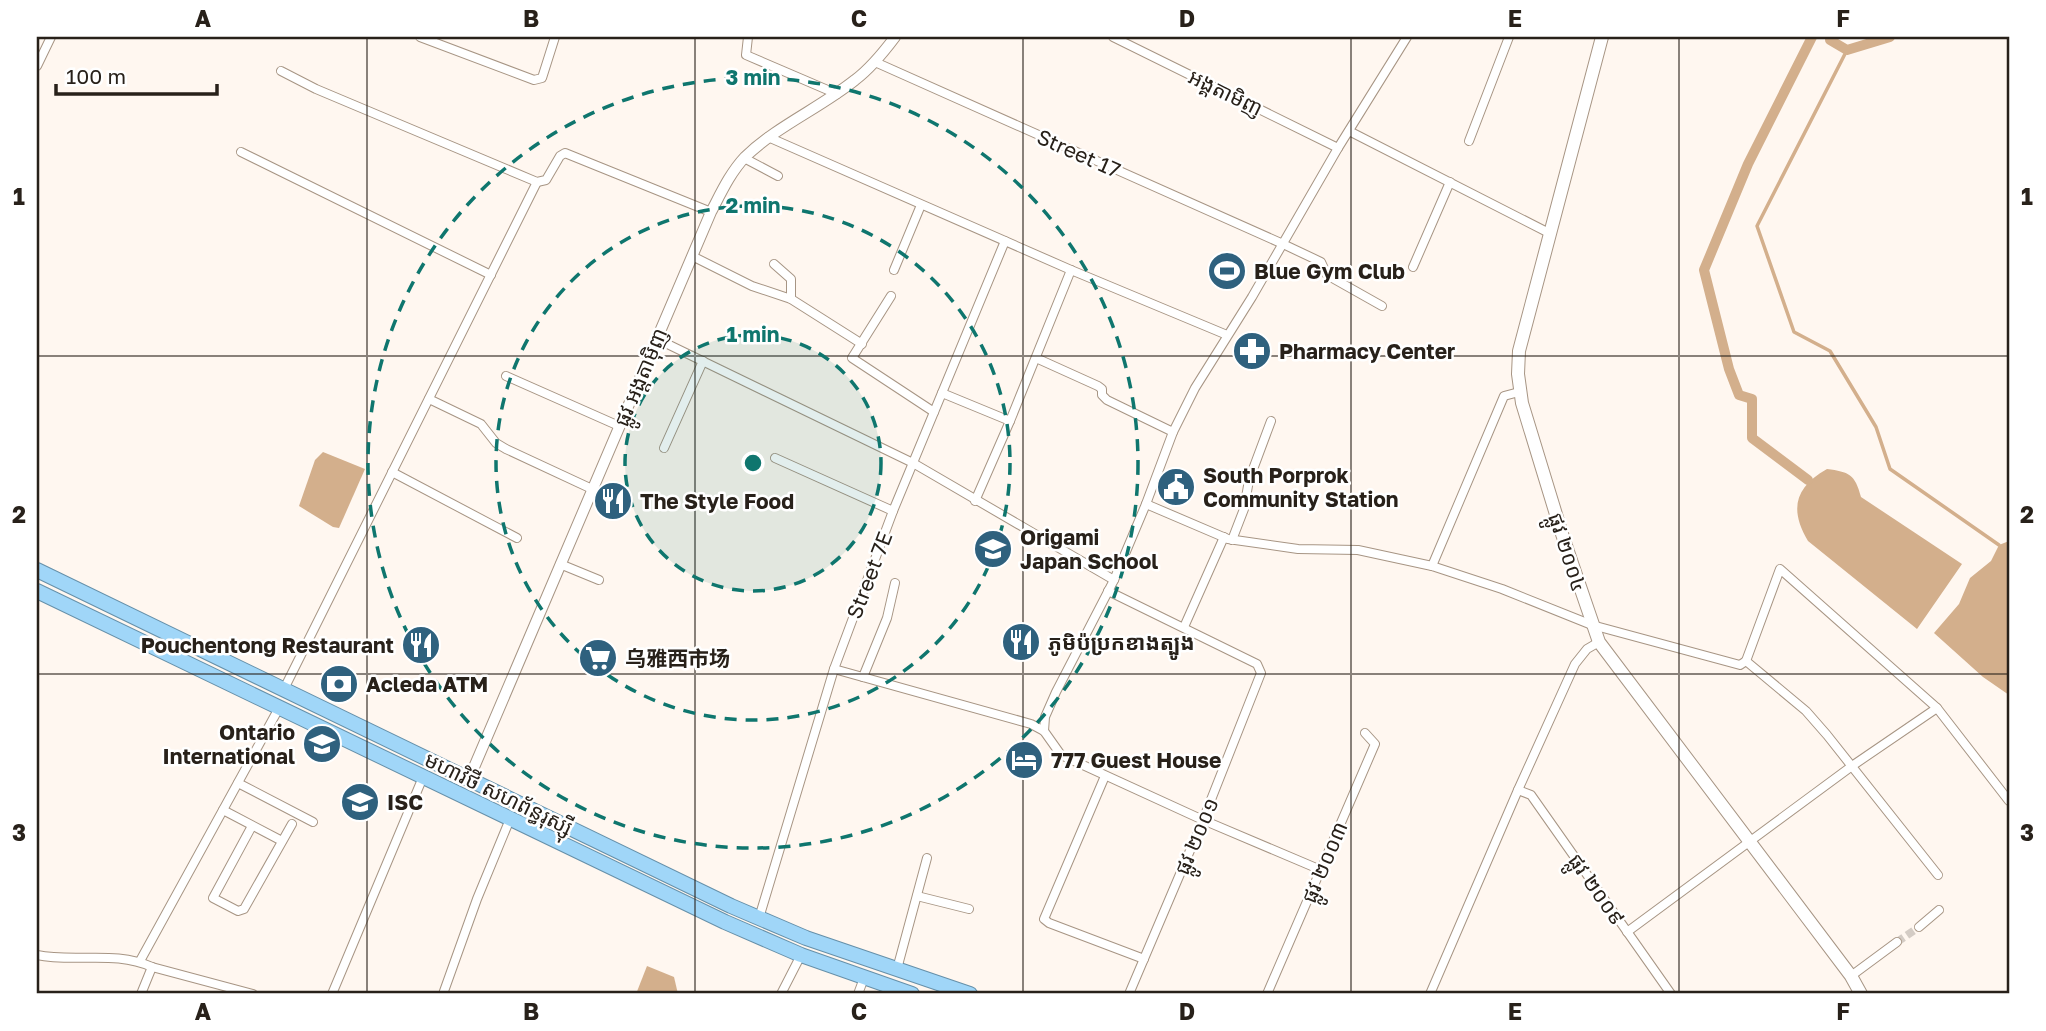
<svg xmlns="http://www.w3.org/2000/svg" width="2046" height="1031" font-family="'Golos Text','Noto Sans SC','Noto Sans Khmer',sans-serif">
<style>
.water{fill:#d3af8c}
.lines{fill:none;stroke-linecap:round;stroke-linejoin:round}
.stream{stroke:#d3af8c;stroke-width:3.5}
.canal{stroke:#d3af8c;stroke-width:10}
.minor-tunnel{stroke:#d4ccc5;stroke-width:8;stroke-dasharray:8 4;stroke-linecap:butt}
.minor-casing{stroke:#a79584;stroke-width:10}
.tertiary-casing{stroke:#a79584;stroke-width:12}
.secondary-casing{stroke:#a79584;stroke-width:14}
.trunk-casing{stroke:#6690a9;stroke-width:16}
.minor{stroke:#fff;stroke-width:8}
.tertiary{stroke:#fff;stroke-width:10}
.secondary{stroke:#fff;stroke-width:12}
.trunk{stroke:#a0d6f8;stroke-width:14}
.grid{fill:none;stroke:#28211a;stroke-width:2;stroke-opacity:0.55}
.ring{fill:none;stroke:#0f766e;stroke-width:3.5;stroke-dasharray:12 9}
.labels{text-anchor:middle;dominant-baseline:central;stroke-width:5;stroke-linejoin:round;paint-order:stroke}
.street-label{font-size:21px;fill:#28211a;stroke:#fff}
.poi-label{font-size:21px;font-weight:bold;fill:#28211a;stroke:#fff;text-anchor:start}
.centre{fill:#0f766e;stroke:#fff;stroke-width:3.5}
.ring-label{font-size:21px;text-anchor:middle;font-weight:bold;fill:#0f766e;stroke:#fff;stroke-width:5;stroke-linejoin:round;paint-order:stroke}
.neatline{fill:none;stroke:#28211a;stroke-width:2.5}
.grid-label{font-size:23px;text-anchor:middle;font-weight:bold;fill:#28211a}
</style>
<rect width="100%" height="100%" fill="#fff7f0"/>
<g class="water">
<path d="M323,452L365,469L339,528L333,527L299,506L315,460Z"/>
<path d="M1827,469C1849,472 1855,474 1861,497L1962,564L1917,629L1808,541C1789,509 1795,487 1827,469Z"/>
<path d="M2009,541V695L1983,677L1934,633L1959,604L1970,578L1991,561L1999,545Z"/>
<path d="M647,966L674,977L678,994H636Z"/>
</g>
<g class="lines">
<path class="stream" d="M1847,50L1757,226L1794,332L1830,351L1876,427L1890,469L1999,545"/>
<g class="canal">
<path d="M1830,40L1847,50L1890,37"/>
<path d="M1808,480L1752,438V399L1739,395L1729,369L1704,270L1748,164L1812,37"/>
</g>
<path class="minor-tunnel" d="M1897,942L1919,927"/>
<defs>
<g id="minor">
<path d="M420,37L534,80L542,78L555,37"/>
<path d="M748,37L746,55L837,94"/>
<path d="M1113,37L1338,148"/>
<path d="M875,62L1283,244L1321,262L1327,275L1382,306"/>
<path d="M37,66L51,37"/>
<path d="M281,71L316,89L537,182L546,180L560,156L565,153L711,212"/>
<path d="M1349,131L1551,234"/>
<path d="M768,137L1071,270L1227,335"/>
<path d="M1469,141L1509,37"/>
<path d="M241,152L491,275"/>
<path d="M744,158L778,176"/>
<path d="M692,256L752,286L791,299L862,344"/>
<path d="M774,264L791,279V299"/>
<path d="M1413,267L1450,182"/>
<path d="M894,270L921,205"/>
<path d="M891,296L852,358L934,412"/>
<path d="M657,339L913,463L1114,580"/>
<path d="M1036,358L1098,386L1102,389V395L1107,400L1173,432"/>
<path d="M506,376L619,426"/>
<path d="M942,393L1010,421"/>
<path d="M429,399L481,424L496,443L506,449L592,489"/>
<path d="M664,448L703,361"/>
<path d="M775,458L893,511"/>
<path d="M392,472L517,538"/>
<path d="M975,501L1010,421L1071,270"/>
<path d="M1146,504L1228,539L1298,549L1358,550L1432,566L1502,589L1592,625L1740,665L1746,661"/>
<path d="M1232,540L1244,509L1249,480L1271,421"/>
<path d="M560,564L599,580"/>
<path d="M1432,566L1504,396L1519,392"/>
<path d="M1108,591L1257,664L1261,673L1203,820L1129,994"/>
<path d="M1184,627L1224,537"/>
<path d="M1746,661L1780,569L1937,708L2009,801"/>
<path d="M1746,661L1806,711L1827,735L1938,875"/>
<path d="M834,669L1031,724L1044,731L1061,755L1203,820L1321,870"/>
<path d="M863,677L887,618L895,583"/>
<path d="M284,689L537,182"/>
<path d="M1044,731L1045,717L1056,692L1114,580L1146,504L1173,432L1195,388L1252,297L1338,148L1407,37"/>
<path d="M1105,776L1044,919L1049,923L1144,959"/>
<path d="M238,783L313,822"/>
<path d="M1518,790L1531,795L1671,994"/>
<path d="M223,810L282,841"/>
<path d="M252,826L213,898L238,911L244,909L292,824"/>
<path d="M917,896L969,909"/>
<path d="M759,918L834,669L893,511L1005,241"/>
<path d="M1919,927L1939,910"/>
<path d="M1627,932L1852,766L1937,708"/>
<path d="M37,955C75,963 115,950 152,967L253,994"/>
<path d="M140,961L279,708"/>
<path d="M897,969L927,858"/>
<path d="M1851,976L1897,942"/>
<path d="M141,994L152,967"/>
<path d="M332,994L423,777"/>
<path d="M443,994L477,899L510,819"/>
<path d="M781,994L801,955"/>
<path d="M858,994L864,978"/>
<path d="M1267,994L1375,744L1365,733"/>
<path d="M1430,994L1518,790L1575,664L1587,649L1599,642"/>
</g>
<path id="tertiary" d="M469,779L711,212C721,193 730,173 745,157C777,126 820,108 855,80C871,68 883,53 895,37"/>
<path id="secondary" d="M1602,37L1519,351L1518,374L1522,403L1562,534L1599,642L1851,976L1861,994"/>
<g id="trunk">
<path d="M37,570L731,906L806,938L970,994"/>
<path d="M37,591L725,922L801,955L912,994"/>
</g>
</defs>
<use href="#minor" class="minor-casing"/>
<use href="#tertiary" class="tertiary-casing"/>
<use href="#secondary" class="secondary-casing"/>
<use href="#trunk" class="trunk-casing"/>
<use href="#minor" class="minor"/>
<use href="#tertiary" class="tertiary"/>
<use href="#secondary" class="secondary"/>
<use href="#trunk" class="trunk"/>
</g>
<path class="grid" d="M367,37V994M695,37V994M1023,37V994M1351,37V994M1679,37V994M37,356H2009M37,674H2009"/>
<circle cx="753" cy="463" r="128" fill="#0f766e" fill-opacity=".12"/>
<g class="ring">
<circle cx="753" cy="463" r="128"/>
<circle cx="753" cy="463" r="257"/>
<circle cx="753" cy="463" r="385"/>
</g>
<defs>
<symbol id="stadium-disc" viewBox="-11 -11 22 22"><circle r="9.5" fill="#2f617e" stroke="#fff"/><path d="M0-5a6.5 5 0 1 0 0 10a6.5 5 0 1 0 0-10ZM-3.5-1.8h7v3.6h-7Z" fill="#fff"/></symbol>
<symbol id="pharmacy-disc" viewBox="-11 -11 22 22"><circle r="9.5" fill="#2f617e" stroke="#fff"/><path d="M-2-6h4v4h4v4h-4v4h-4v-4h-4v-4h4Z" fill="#fff"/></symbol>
<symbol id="civic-disc" viewBox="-11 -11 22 22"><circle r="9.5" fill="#2f617e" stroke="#fff"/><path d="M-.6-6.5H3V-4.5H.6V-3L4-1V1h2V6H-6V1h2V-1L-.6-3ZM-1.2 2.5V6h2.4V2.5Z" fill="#fff"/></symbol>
<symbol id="restaurant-disc" viewBox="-11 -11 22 22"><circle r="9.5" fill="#2f617e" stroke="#fff"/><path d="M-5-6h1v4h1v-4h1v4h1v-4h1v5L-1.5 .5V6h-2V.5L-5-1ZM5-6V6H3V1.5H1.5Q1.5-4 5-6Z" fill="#fff"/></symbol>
<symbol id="school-disc" viewBox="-11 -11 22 22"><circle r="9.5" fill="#2f617e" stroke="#fff"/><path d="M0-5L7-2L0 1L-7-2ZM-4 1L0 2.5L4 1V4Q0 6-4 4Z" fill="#fff"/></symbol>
<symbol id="supermarket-disc" viewBox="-11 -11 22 22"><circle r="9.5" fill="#2f617e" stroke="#fff"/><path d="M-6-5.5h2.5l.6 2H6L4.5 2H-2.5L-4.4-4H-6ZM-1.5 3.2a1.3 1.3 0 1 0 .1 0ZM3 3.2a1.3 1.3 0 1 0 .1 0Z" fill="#fff"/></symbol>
<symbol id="bank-disc" viewBox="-11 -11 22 22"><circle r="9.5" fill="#2f617e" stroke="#fff"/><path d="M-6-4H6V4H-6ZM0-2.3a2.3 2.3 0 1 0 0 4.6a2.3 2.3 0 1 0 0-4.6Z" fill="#fff"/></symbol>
<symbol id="hotel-disc" viewBox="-11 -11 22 22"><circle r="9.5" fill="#2f617e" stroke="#fff"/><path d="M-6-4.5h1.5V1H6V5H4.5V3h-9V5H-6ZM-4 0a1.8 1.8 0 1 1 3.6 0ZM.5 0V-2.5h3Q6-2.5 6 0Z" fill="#fff"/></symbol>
</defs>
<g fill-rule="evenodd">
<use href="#stadium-disc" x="1205" y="249" width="44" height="44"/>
<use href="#pharmacy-disc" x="1230" y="329" width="44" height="44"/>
<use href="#civic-disc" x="1154" y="465" width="44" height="44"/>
<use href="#restaurant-disc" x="591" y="479" width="44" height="44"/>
<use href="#school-disc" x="971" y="527" width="44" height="44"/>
<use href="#restaurant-disc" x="999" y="620" width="44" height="44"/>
<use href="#restaurant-disc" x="399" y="623" width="44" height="44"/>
<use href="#supermarket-disc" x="576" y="636" width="44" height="44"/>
<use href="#bank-disc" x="317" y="662" width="44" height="44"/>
<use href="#school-disc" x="300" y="722" width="44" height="44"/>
<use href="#hotel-disc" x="1002" y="738" width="44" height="44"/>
<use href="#school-disc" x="338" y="780" width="44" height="44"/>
</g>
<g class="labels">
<g class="street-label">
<text transform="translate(1226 92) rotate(26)">អង្គតាមិញ</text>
<text transform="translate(1079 153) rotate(24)">Street 17</text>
<text transform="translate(640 377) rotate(-67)">ផ្លូវ អង្តតាម៉ិញ</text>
<text transform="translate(1568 552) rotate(72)">ផ្លូវ ២០០៤</text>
<text transform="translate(869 575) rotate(-69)">Street 7E</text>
<text transform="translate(499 793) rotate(26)">មហាវិថី សហព័ន្ធរុស្ស៊ី</text>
<text transform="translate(1196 836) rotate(-67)">ផ្លូវ ២០០១</text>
<text transform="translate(1324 862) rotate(-67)">ផ្លូវ ២០០៣</text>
<text transform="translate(1597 889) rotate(55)">ផ្លូវ ២០០៩</text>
</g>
<g class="poi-label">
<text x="1254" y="271">Blue Gym Club</text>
<text x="1279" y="351">Pharmacy Center</text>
<text x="1203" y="475">South Porprok<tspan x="1203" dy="24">Community Station</tspan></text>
<text x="640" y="501">The Style Food</text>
<text x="1020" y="537">Origami<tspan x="1020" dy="24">Japan School</tspan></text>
<text x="1048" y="642">ភូមិប៉ប្រកខាងត្បូង</text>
<text x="394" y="645" text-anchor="end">Pouchentong Restaurant</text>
<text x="625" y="658">乌雅西市场</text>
<text x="366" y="684">Acleda ATM</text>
<text x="295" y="732" text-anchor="end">Ontario<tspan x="295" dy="24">International</tspan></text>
<text x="1051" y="760">777 Guest House</text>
<text x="387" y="802">ISC</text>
</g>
</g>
<circle cx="753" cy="463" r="10" class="centre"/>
<g class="ring-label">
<text x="753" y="85">3 min</text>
<text x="753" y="213">2 min</text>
<text x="753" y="342">1 min</text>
</g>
<rect width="2046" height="1031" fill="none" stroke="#ffffff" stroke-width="77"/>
<path d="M56 84v10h161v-10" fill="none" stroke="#28211a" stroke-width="3.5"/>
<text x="66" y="84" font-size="21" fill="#28211a" stroke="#ffffff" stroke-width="5" paint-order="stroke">100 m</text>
<rect x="38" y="38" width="1970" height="954" class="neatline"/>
<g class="grid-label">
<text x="203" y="27">A</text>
<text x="531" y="27">B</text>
<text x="859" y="27">C</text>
<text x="1187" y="27">D</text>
<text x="1515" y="27">E</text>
<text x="1843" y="27">F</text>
<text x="19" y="205">1</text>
<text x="2027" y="205">1</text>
<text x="19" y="523">2</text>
<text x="2027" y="523">2</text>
<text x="19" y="841">3</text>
<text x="2027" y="841">3</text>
<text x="203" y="1020">A</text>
<text x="531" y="1020">B</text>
<text x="859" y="1020">C</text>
<text x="1187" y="1020">D</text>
<text x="1515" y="1020">E</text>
<text x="1843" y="1020">F</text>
</g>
</svg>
